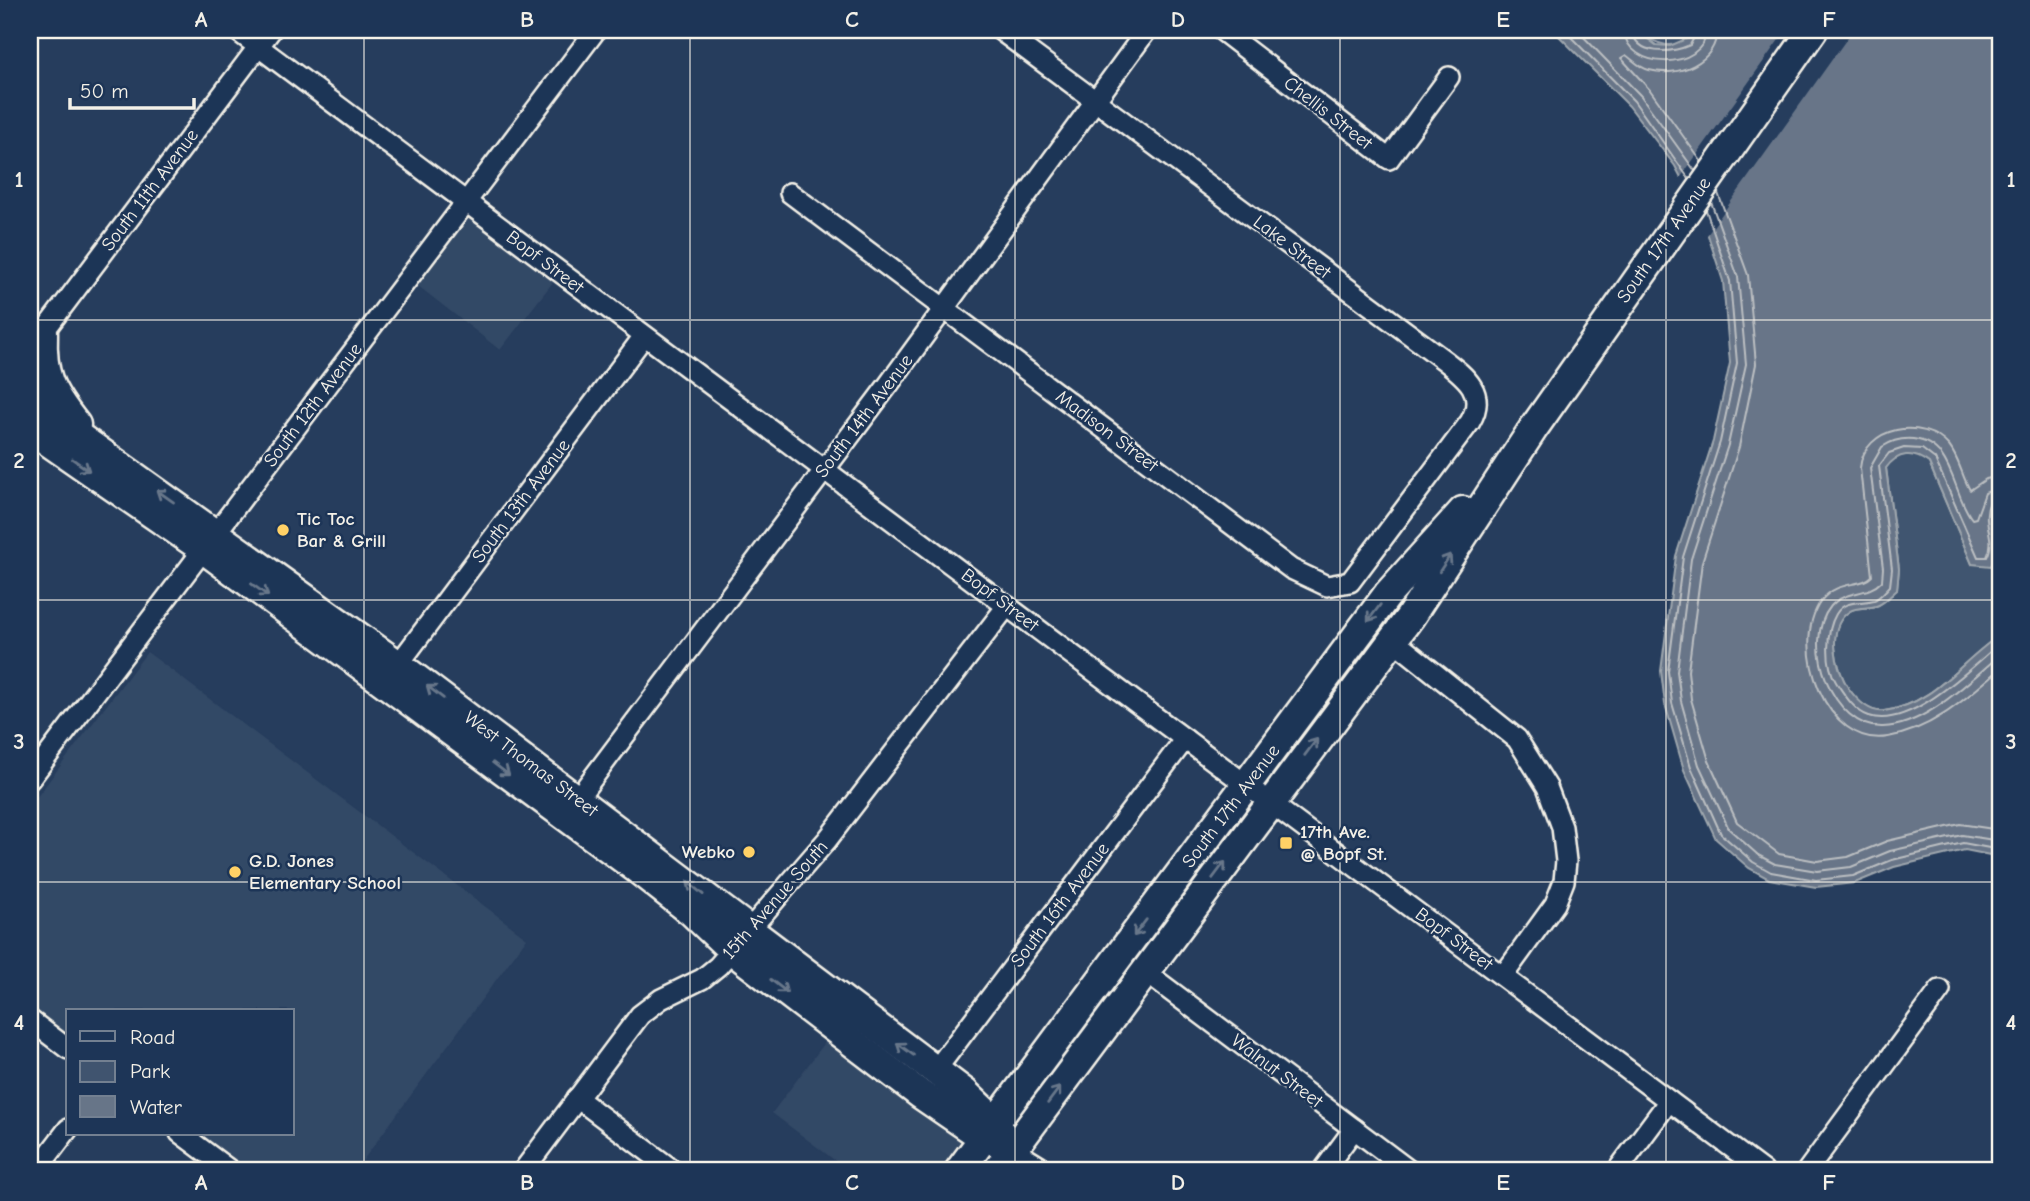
<svg xmlns="http://www.w3.org/2000/svg" width="2030" height="1201" font-family="'Comic Neue',sans-serif">
<style>
.built{fill:#334966}
.green{fill:#40546f;stroke:#9aa2ac;stroke-width:2}
.water{fill:#677588;stroke:#9fa7ae;stroke-width:2}
.pier{fill:#263d5d}
.lines{fill:none;stroke-linecap:round;stroke-linejoin:round}
.shore{stroke:#bcbfc2;stroke-width:2}
.minor-casing{stroke:#f4f1e8;stroke-width:24}
.secondary-casing{stroke:#f4f1e8;stroke-width:33}
.minor{stroke:#1d3557;stroke-width:19}
.secondary{stroke:#1d3557;stroke-width:28}
.oneway{stroke:#68778a}
.grid{fill:none;stroke:#f4f1e8;stroke-width:2;stroke-opacity:0.55}
.poi-dot{fill:#ffd166;stroke:#1d3557;stroke-width:2.5}
.labels{text-anchor:middle;dominant-baseline:central;stroke-width:5;stroke-linejoin:round;paint-order:stroke}
.street-label{font-size:19px;fill:#f4f1e8;stroke:#1d3557}
.poi-label{font-size:19px;font-weight:bold;fill:#f4f1e8;stroke:#1d3557;text-anchor:start}
.neatline{fill:none;stroke:#f4f1e8;stroke-width:2.5}
.grid-label{font-size:23px;text-anchor:middle;font-weight:bold;fill:#f4f1e8}
</style>
<rect width="100%" height="100%" fill="#263d5d"/>
<filter id="ink" filterUnits="userSpaceOnUse"><feTurbulence type="fractalNoise" baseFrequency=".0143" numOctaves="2"/><feDisplacementMap in="SourceGraphic" scale="14" xChannelSelector="R" yChannelSelector="G"/><feConvolveMatrix kernelMatrix="1 2 1 2 8 2 1 2 1" color-interpolation-filters="sRGB"/></filter>
<g filter="url(#ink)">
<g class="built">
<path d="M465,202L560,273L500,350L408,278Z"/>
<path d="M147,652L527,938L355,1171H250L199,1133H292V1010H68V1035L30,1007V806Z"/>
<path d="M827,1040L967,1140L944,1171H849L772,1113Z"/>
</g>
<g class="green">
<path d="M1636,30H1693C1676,55 1655,44 1636,30Z"/>
<path d="M1905,454L1919,456L1929,463L1972,564L1998,545L1992,514L2000,497V635C1961,660 1934,705 1884,711C1869,713 1857,700 1849,689C1836,670 1825,626 1850,611C1857,606 1868,609 1876,606C1884,604 1891,595 1897,590L1899,569L1886,468L1893,458Z"/>
</g>
<path class="water" d="M1553,30H1636L1656,45L1670,46L1686,39L1693,30H2000V497C1998,501 1993,508 1992,513C1989,535 2004,541 1991,566L1972,564L1929,463C1913,451 1898,452 1886,468L1899,569L1897,590C1891,595 1884,604 1876,606C1868,609 1857,606 1850,611C1825,627 1836,670 1849,689C1857,700 1869,713 1884,711C1934,705 1961,660 2000,635V857L1965,850L1894,867L1855,883L1816,887L1769,879L1749,868L1716,839L1684,770L1665,704L1661,671L1676,556L1713,441L1730,363L1723,281L1702,217L1675,166L1629,106Z"/>
<path class="pier" d="M1786,30H1853L1705,238L1698,219L1678,181Z"/>
<g class="lines">
<g class="shore">
<path d="M1564,30L1634,101L1689,179"/>
<path d="M1577,30L1641,96L1695,171"/>
<path d="M1624,30C1626,71 1704,72 1707,30"/>
<path d="M1632,30C1636,57 1672,53 1690,45L1698,30"/>
<path d="M1701,161L1650,90L1621,58L1626,55C1633,60 1640,68 1649,70C1678,78 1716,63 1717,30"/>
<path d="M1718,193L1748,275L1756,364L1739,447L1702,562L1688,671L1691,699L1709,761L1737,822L1779,854L1817,861L1848,857L1887,841L1960,824L2000,830"/>
<path d="M1711,202L1738,277L1746,364L1728,445L1691,559L1677,671L1681,701L1699,765L1729,829L1758,855L1775,864L1817,871L1851,867L1890,851L1962,835L2000,841"/>
<path d="M1706,210L1730,281L1737,363L1720,442L1683,557L1668,671L1672,703L1691,767L1721,834L1753,862L1771,872L1816,880L1853,876L1892,860L1963,843L2000,850"/>
<path d="M2000,476L1986,479L1970,490C1962,477 1959,458 1949,446C1923,416 1864,426 1860,468L1872,576C1861,588 1838,579 1821,601C1789,646 1826,748 1888,737C1934,729 1966,698 2000,669"/>
<path d="M2000,487L1985,493L1976,518L1972,519C1952,494 1954,443 1913,439C1902,438 1891,441 1882,447L1870,468L1883,568L1882,581C1867,597 1846,589 1831,606C1800,643 1833,729 1883,727C1926,726 1969,681 2000,655"/>
<path d="M2000,496L1992,498C1978,522 1998,536 1987,557H1978L1935,459L1922,449L1904,448L1889,453L1879,466L1892,569L1890,586C1886,590 1880,598 1874,600C1860,604 1845,599 1836,614C1826,631 1825,665 1836,682C1844,694 1854,711 1869,716C1910,730 1971,668 2000,643"/>
</g>
<defs>
<g id="minor">
<path d="M236,30L1763,1171"/>
<path d="M1221,30L1389,159L1449,77"/>
<path d="M790,193L1291,569L1327,586L1350,582L1470,422C1487,393 1466,377 1444,360L1000,30"/>
<path d="M36,342L271,30"/>
<path d="M1393,640L1517,739L1547,787L1562,827L1566,861L1564,881L1555,904L1503,976"/>
<path d="M398,665L644,336"/>
<path d="M30,779L596,30"/>
<path d="M577,799L889,384L1147,30"/>
<path d="M1144,971L1410,1171"/>
<path d="M30,1020L68,1049"/>
<path d="M935,1071L1185,739"/>
<path d="M577,1098L674,1171"/>
<path d="M180,1133L231,1171"/>
<path d="M1013,1150L1047,1171"/>
<path d="M36,1171L68,1129"/>
<path d="M523,1171L640,1015L661,999L702,979L718,966L827,840L1007,606"/>
<path d="M1323,1171L1354,1129"/>
<path d="M1617,1171L1669,1101"/>
<path d="M1807,1171L1940,990"/>
</g>
<g id="secondary">
<path d="M43,333C41,376 50,392 76,425"/>
<path d="M30,402L398,665L965,1093L989,1116L1013,1150"/>
<path d="M30,429L205,550L636,868L692,912L732,950L920,1094L977,1133L1010,1148"/>
<path d="M959,1171L1388,594L1463,511"/>
<path d="M997,1171L1410,617L1533,429L1813,30"/>
</g>
</defs>
<use href="#minor" class="minor-casing"/>
<use href="#secondary" class="secondary-casing"/>
<use href="#minor" class="minor"/>
<use href="#secondary" class="secondary"/>
</g>
<defs><path id="oneway-shaft" d="M-6 0H5M1.5-3L5.5 0L1.5 3" fill="none" stroke-width="1.6" stroke-linecap="round" stroke-linejoin="round" transform="scale(1.75)"/></defs>
<g class="oneway">
<use href="#oneway-shaft" transform="translate(81 465) rotate(35)"/>
<use href="#oneway-shaft" transform="translate(165 496) rotate(-145)"/>
<use href="#oneway-shaft" transform="translate(1445 563) rotate(-57)"/>
<use href="#oneway-shaft" transform="translate(260 590) rotate(36)"/>
<use href="#oneway-shaft" transform="translate(1374 613) rotate(127)"/>
<use href="#oneway-shaft" transform="translate(435 692) rotate(-143)"/>
<use href="#oneway-shaft" transform="translate(1311 747) rotate(-53)"/>
<use href="#oneway-shaft" transform="translate(501 769) rotate(37)"/>
<use href="#oneway-shaft" transform="translate(1219 870) rotate(-53)"/>
<use href="#oneway-shaft" transform="translate(695 888) rotate(-141)"/>
<use href="#oneway-shaft" transform="translate(1140 928) rotate(127)"/>
<use href="#oneway-shaft" transform="translate(779 986) rotate(38)"/>
<use href="#oneway-shaft" transform="translate(905 1049) rotate(-144)"/>
<use href="#oneway-shaft" transform="translate(1054 1095) rotate(-53)"/>
</g>
</g>
<path class="grid" d="M364,30V1171M690,30V1171M1015,30V1171M1340,30V1171M1666,30V1171M30,320H2000M30,600H2000M30,882H2000"/>
<g class="poi-dot">
<circle cx="283" cy="530" r="7"/>
<rect x="1279" y="836" width="14" height="14" rx="3.5"/>
<circle cx="749" cy="852" r="7"/>
<circle cx="235" cy="872" r="7"/>
</g>
<g class="labels">
<g class="street-label">
<text transform="translate(1328 113) rotate(38)">Chellis Street</text>
<text transform="translate(150 190) rotate(-53)">South 11th Avenue</text>
<text transform="translate(1664 240) rotate(-55)">South 17th Avenue</text>
<text transform="translate(1292 247) rotate(37)">Lake Street</text>
<text transform="translate(545 262) rotate(37)">Bopf Street</text>
<text transform="translate(313 405) rotate(-53)">South 12th Avenue</text>
<text transform="translate(864 416) rotate(-53)">South 14th Avenue</text>
<text transform="translate(1107 431) rotate(37)">Madison Street</text>
<text transform="translate(521 501) rotate(-53)">South 13th Avenue</text>
<text transform="translate(1000 600) rotate(37)">Bopf Street</text>
<text transform="translate(531 764) rotate(37)">West Thomas Street</text>
<text transform="translate(1231 806) rotate(-53)">South 17th Avenue</text>
<text transform="translate(775 900) rotate(-49)">15th Avenue South</text>
<text transform="translate(1060 905) rotate(-53)">South 16th Avenue</text>
<text transform="translate(1454 939) rotate(37)">Bopf Street</text>
<text transform="translate(1277 1071) rotate(37)">Walnut Street</text>
</g>
<g class="poi-label">
<text x="297" y="519">Tic Toc<tspan x="297" dy="22">Bar &amp; Grill</tspan></text>
<text x="1300" y="832">17th Ave.<tspan x="1300" dy="22">@ Bopf St.</tspan></text>
<text x="735" y="852" text-anchor="end">Webko</text>
<text x="249" y="861">G.D. Jones<tspan x="249" dy="22">Elementary School</tspan></text>
</g>
</g>
<rect width="2030" height="1201" fill="none" stroke="#1d3557" stroke-width="77"/>
<rect x="66" y="1009" width="228" height="126" fill="#1d3557" stroke="#738091" stroke-width="2"/>
<rect x="80" y="1031" width="35" height="10" fill="#1d3557" stroke="#738091" stroke-width="2"/>
<text x="130" y="1044" font-size="21" fill="#f4f1e8">Road</text>
<rect x="80" y="1061" width="35" height="21" fill="#40546f" stroke="#738091" stroke-width="2"/>
<text x="130" y="1078" font-size="21" fill="#f4f1e8">Park</text>
<rect x="80" y="1096" width="35" height="21" fill="#677588" stroke="#738091" stroke-width="2"/>
<text x="130" y="1114" font-size="21" fill="#f4f1e8">Water</text>
<path d="M70 98v10h124v-10" fill="none" stroke="#f4f1e8" stroke-width="3.5"/>
<text x="80" y="98" font-size="21" fill="#f4f1e8" stroke="#1d3557" stroke-width="5" paint-order="stroke">50 m</text>
<rect x="38" y="38" width="1954" height="1124" class="neatline"/>
<g class="grid-label">
<text x="201" y="27">A</text>
<text x="527" y="27">B</text>
<text x="852" y="27">C</text>
<text x="1178" y="27">D</text>
<text x="1503" y="27">E</text>
<text x="1829" y="27">F</text>
<text x="19" y="187">1</text>
<text x="2011" y="187">1</text>
<text x="19" y="468">2</text>
<text x="2011" y="468">2</text>
<text x="19" y="749">3</text>
<text x="2011" y="749">3</text>
<text x="19" y="1030">4</text>
<text x="2011" y="1030">4</text>
<text x="201" y="1190">A</text>
<text x="527" y="1190">B</text>
<text x="852" y="1190">C</text>
<text x="1178" y="1190">D</text>
<text x="1503" y="1190">E</text>
<text x="1829" y="1190">F</text>
</g>
</svg>
